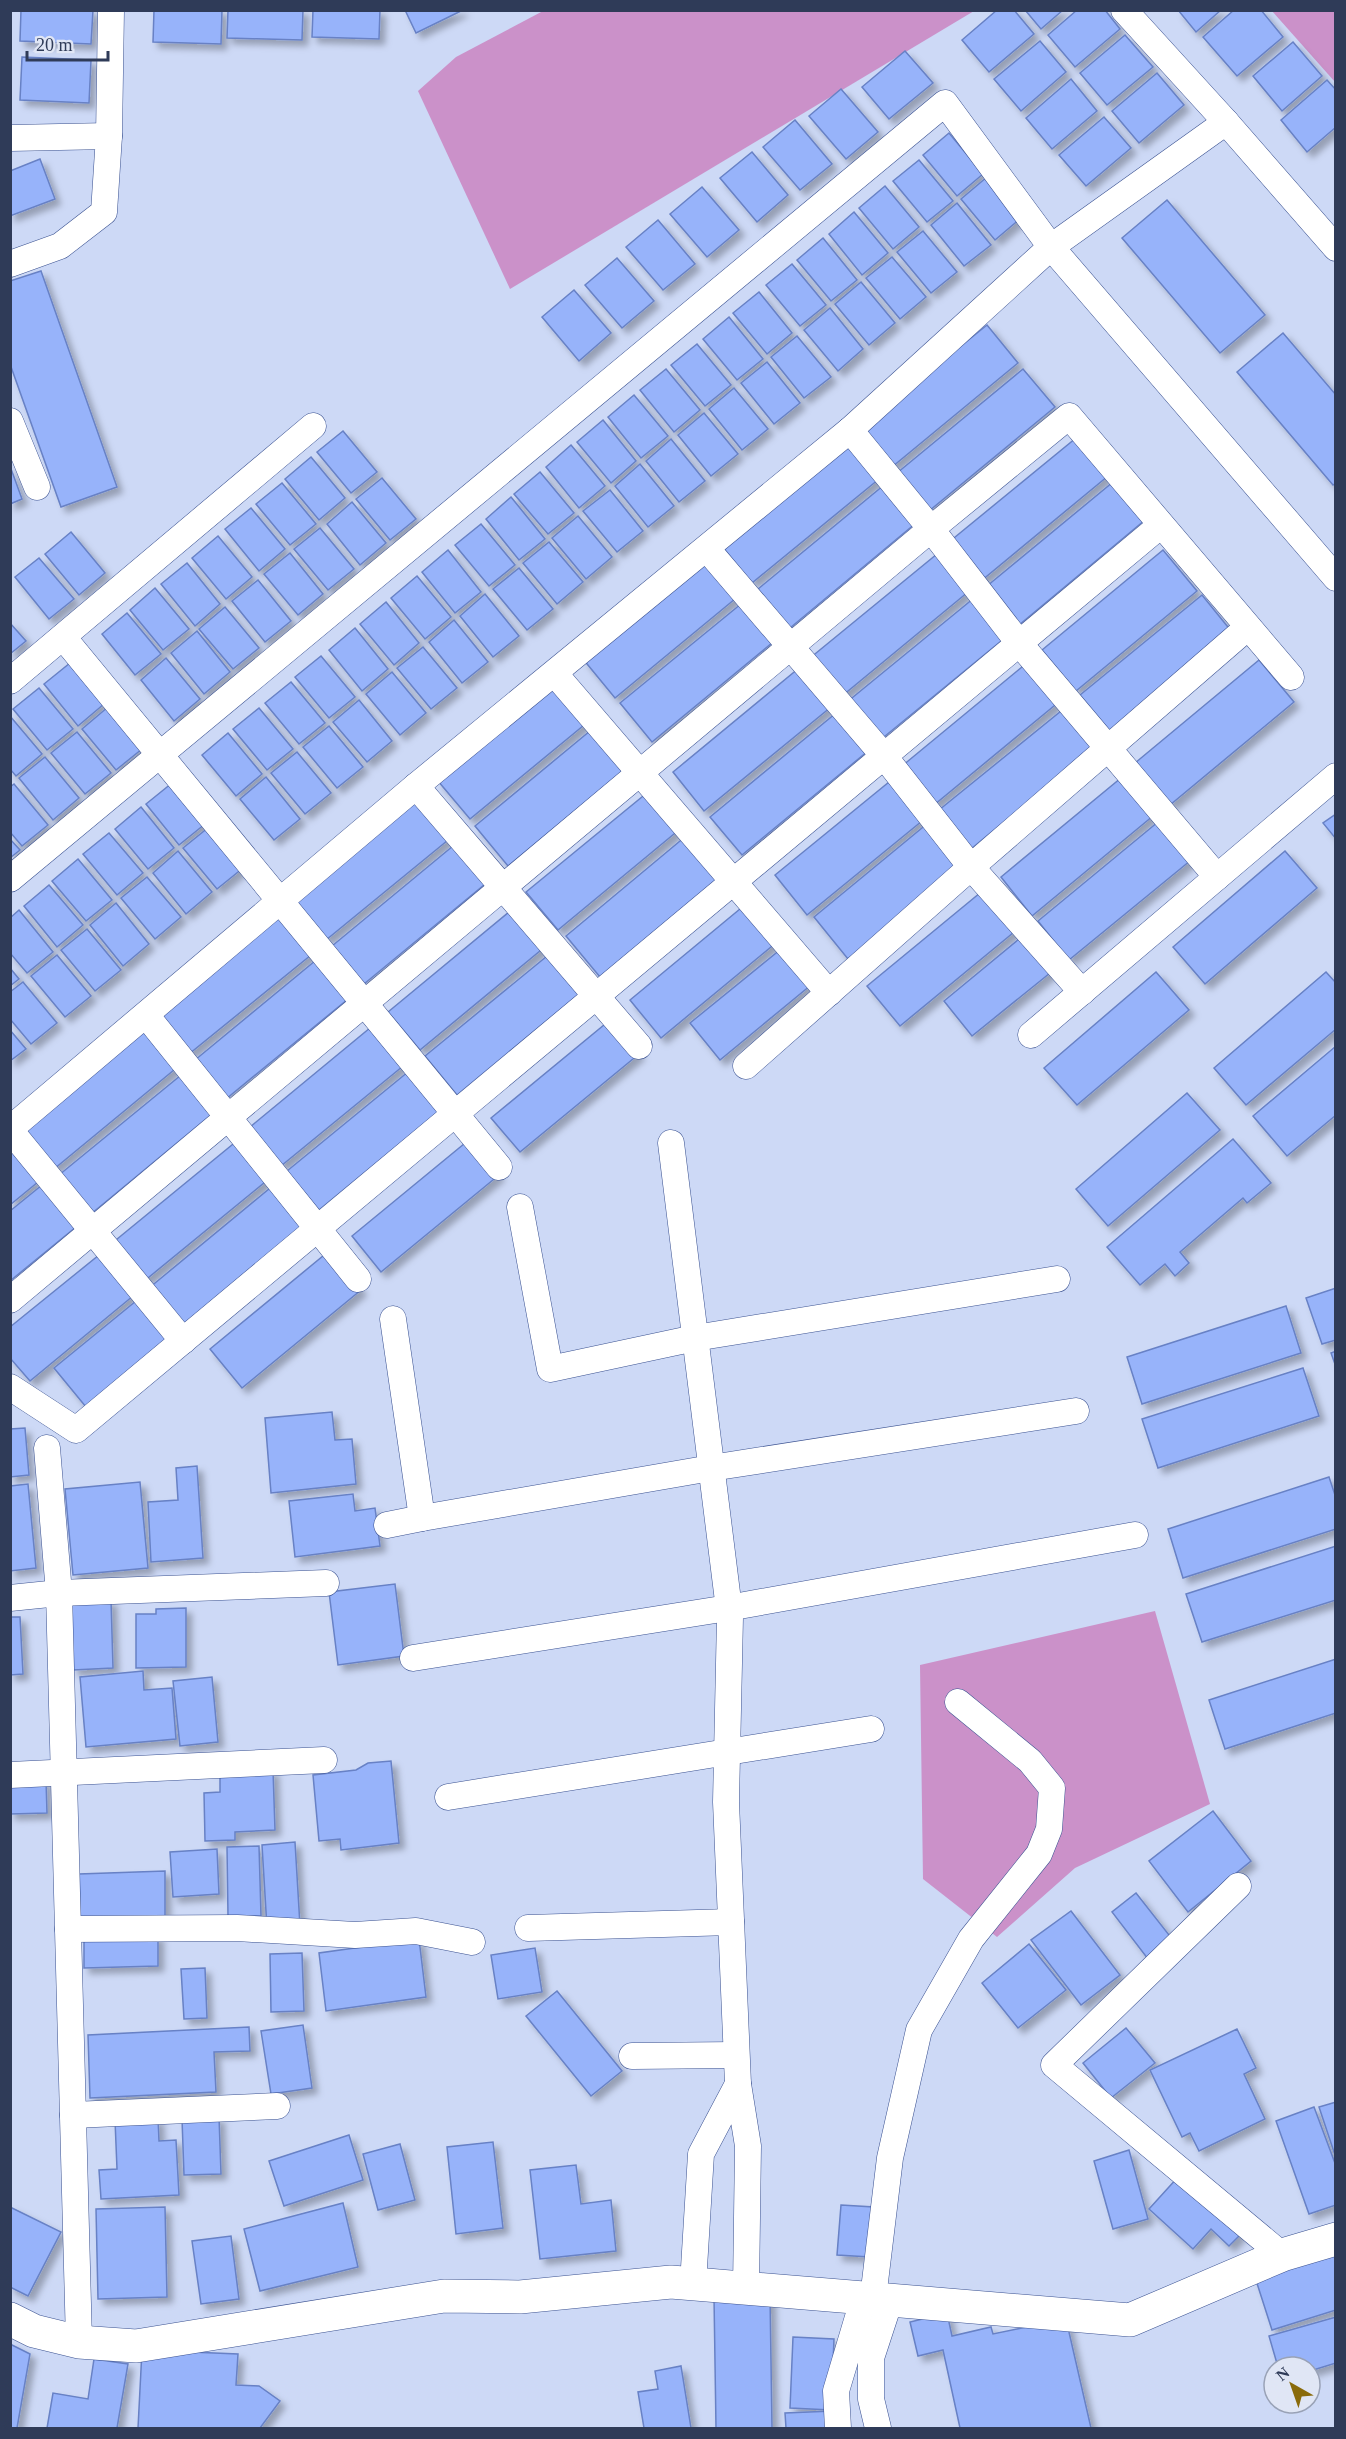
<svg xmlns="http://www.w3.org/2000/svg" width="1346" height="2439" font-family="'Times New Roman',serif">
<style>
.green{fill:#cb91c9}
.building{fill:#97b3fa;stroke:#6781c5;stroke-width:1.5;filter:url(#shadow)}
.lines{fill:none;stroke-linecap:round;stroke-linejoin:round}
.minor-casing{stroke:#3b5291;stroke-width:27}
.tertiary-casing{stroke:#3b5291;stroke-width:34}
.minor{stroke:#fff;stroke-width:26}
.tertiary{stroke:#fff;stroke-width:33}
</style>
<defs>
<filter id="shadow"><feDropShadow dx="5.5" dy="5.5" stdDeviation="3" flood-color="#0004"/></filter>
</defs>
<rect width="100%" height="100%" fill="#cdd9f6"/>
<g class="green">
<path d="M543,11H974L510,289L418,91L456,57Z"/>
<path d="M1272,11H1335V82Z"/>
<path d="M1155,1611L1210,1804L1075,1868L997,1937L923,1879L920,1665Z"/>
</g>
<g class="building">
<path d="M21,10H93L91,44L20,41Z"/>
<path d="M154,10H222L221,44L153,42Z"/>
<path d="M228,10H303L302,40L227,38Z"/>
<path d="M313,10H380L379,39L312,37Z"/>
<path d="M405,10H463L416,33Z"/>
<path d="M997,10H1014L1034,34L989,72L962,40Z"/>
<path d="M1025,10H1063L1041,29Z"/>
<path d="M1077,10H1105L1120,29L1075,67L1048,35Z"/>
<path d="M1178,10H1221L1196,32Z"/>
<path d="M1234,10H1261L1283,37L1237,76L1203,37Z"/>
<path d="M1125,35L1153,67L1107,105L1080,73Z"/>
<path d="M1040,41L1066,72L1021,111L994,79Z"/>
<path d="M1293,42L1322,76L1282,111L1253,76Z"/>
<path d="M905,51L933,83L889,119L862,87Z"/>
<path d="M22,57L91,60L89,103L20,100Z"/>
<path d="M1157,73L1184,105L1139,143L1112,111Z"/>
<path d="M1071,79L1097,111L1052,149L1026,118Z"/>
<path d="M1327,80L1336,90V127L1307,152L1281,120Z"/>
<path d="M841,89L878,132L846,159L809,116Z"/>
<path d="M1104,117L1131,148L1086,186L1059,155Z"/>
<path d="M795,120L832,164L800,190L763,147Z"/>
<path d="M949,133L983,174L957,196L923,155Z"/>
<path d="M752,152L788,195L757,222L720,178Z"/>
<path d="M40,159L55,199L10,216V171Z"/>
<path d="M919,160L953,201L927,222L893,181Z"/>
<path d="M987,177L1021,218L995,240L961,199Z"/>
<path d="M885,186L919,227L893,249L859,208Z"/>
<path d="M702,187L739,230L707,257L670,214Z"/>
<path d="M1167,200L1265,315L1220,353L1122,238Z"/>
<path d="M957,203L991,245L964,266L931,225Z"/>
<path d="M854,212L888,253L862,275L829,234Z"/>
<path d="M658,220L695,264L663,290L626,247Z"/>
<path d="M923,231L957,272L931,293L897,252Z"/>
<path d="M823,238L857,280L831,301L797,260Z"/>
<path d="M892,257L926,297L900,319L866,278Z"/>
<path d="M617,258L654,301L622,328L585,285Z"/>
<path d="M792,264L826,305L800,326L766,285Z"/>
<path d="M41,271L117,487L61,507L10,364V281Z"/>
<path d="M861,282L895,323L869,345L835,304Z"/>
<path d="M574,290L611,333L579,361L542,317Z"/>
<path d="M759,292L792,333L767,354L733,313Z"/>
<path d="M830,308L863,349L838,371L804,330Z"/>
<path d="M729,317L763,359L737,380L703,339Z"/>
<path d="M987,325L1018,363L892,467L860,428Z"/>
<path d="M1283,333L1336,395V483L1333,485L1237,372Z"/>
<path d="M797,336L831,377L804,398L771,357Z"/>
<path d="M697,344L731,385L705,406L671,365Z"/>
<path d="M767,362L800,403L774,424L741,383Z"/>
<path d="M666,369L700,410L674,432L640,390Z"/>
<path d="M1023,369L1055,407L929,511L897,473Z"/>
<path d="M734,388L768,429L742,450L709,409Z"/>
<path d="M634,395L668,436L641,458L608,417Z"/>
<path d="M704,413L738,454L711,476L678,435Z"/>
<path d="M603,420L636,461L611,483L577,442Z"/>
<path d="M343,431L377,472L351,493L317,452Z"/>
<path d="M1076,438L1108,476L981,581L949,542Z"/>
<path d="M671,439L705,481L679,502L646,461Z"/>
<path d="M847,440L879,479L752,583L721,545Z"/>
<path d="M571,445L605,486L579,508L546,467Z"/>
<path d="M311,457L345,498L319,520L285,479Z"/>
<path d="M640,464L674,506L648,527L615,486Z"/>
<path d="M10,466L22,499L10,504Z"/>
<path d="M540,472L574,513L548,534L514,494Z"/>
<path d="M382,478L416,519L390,540L356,499Z"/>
<path d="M1113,482L1145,520L1019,625L987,586Z"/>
<path d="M282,483L316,524L290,545L256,504Z"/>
<path d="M884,485L916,523L790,628L758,589Z"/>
<path d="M610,490L643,531L617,552L583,511Z"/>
<path d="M511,497L545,539L519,560L486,519Z"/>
<path d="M352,502L386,543L360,565L327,524Z"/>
<path d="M251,508L285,549L259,571L225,529Z"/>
<path d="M578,516L612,557L586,579L552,538Z"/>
<path d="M481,524L515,565L489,586L455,545Z"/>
<path d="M320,528L354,569L328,590L294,549Z"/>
<path d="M71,532L105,573L79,595L45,554Z"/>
<path d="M218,536L252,577L226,599L192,558Z"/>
<path d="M549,542L583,582L557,604L523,563Z"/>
<path d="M448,550L481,592L455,613L422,572Z"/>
<path d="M1163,550L1197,591L1076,691L1042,650Z"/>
<path d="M290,553L323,594L298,615L264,574Z"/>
<path d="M937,554L968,592L842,696L810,658Z"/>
<path d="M710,555L741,594L615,698L583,659Z"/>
<path d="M39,558L74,599L49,619L15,577Z"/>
<path d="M187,563L220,604L195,626L161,584Z"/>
<path d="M519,568L553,609L527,630L493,589Z"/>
<path d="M417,576L451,617L425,639L391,598Z"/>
<path d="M258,580L291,621L265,642L232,601Z"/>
<path d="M155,588L189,629L163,650L130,610Z"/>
<path d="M485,594L519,636L493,657L460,616Z"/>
<path d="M1202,595L1236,637L1115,737L1080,695Z"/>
<path d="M974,598L1006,637L879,741L847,702Z"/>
<path d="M747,599L778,638L652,742L620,703Z"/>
<path d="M386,602L419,643L394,665L360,624Z"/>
<path d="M225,607L259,648L233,669L199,629Z"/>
<path d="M127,613L161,654L135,675L102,634Z"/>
<path d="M454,620L488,662L462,683L429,642Z"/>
<path d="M10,623L26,641L10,654Z"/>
<path d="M355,628L388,669L362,691L329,650Z"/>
<path d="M197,631L230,672L204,694L171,653Z"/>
<path d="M423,647L457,688L431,709L397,668Z"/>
<path d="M321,656L355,697L329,718L295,677Z"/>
<path d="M166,658L200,699L174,721L141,680Z"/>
<path d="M1259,660L1294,702L1170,805L1135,763Z"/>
<path d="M1028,662L1060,701L934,805L902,766Z"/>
<path d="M70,663L104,704L78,726L44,684Z"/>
<path d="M799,668L831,707L704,811L673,772Z"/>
<path d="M392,672L426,713L400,735L366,694Z"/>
<path d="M291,682L325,723L299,744L265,703Z"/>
<path d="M558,683L589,721L470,819L438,781Z"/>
<path d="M39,688L73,729L47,750L13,709Z"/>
<path d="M359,700L392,741L367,762L333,722Z"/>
<path d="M108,707L142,749L116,770L82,729Z"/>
<path d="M1066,707L1097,745L971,849L939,810Z"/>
<path d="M259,708L293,749L267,770L233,729Z"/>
<path d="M836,713L868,751L742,855L710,817Z"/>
<path d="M10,716L42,754L16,776L10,769Z"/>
<path d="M329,726L363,767L337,788L303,747Z"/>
<path d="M596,726L629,766L508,866L475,826Z"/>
<path d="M77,732L111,773L85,794L51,753Z"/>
<path d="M228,733L262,774L236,796L202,755Z"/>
<path d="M297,752L331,793L305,814L271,773Z"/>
<path d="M45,757L79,798L53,820L19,778Z"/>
<path d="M1127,773L1159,811L1032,916L1001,877Z"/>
<path d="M266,777L300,819L274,840L240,799Z"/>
<path d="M889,782L922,821L807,915L775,875Z"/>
<path d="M172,783L205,824L179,845L146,804Z"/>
<path d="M14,784L48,825L22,846L10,832V787Z"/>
<path d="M648,792L680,829L558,930L526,892Z"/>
<path d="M421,798L453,836L326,940L295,902Z"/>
<path d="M141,807L174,848L148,869L115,829Z"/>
<path d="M1336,814V839L1323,823Z"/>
<path d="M1164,817L1196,856L1069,960L1038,921Z"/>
<path d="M928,823L963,864L848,959L814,917Z"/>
<path d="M209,827L243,868L217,889L183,848Z"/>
<path d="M109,833L143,873L117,895L83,854Z"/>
<path d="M686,836L720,878L600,977L566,936Z"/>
<path d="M10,839L20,850L10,858Z"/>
<path d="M459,841L490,880L364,984L332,946Z"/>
<path d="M178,851L212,892L186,914L153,873Z"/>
<path d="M1285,851L1317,888L1205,984L1173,947Z"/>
<path d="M78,859L112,900L86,921L52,881Z"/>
<path d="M147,877L181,917L155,939L121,898Z"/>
<path d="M49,885L83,925L57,947L24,906Z"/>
<path d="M986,888L1019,928L900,1026L867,986Z"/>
<path d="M116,903L149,944L123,966L90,925Z"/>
<path d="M746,904L777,942L661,1038L630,1000Z"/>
<path d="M515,907L546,946L420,1050L388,1012Z"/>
<path d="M19,910L53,952L27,973L10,953V918Z"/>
<path d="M284,912L316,951L189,1054L158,1016Z"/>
<path d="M87,929L121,970L95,991L61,950Z"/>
<path d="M1025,934L1055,969L972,1036L944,1001Z"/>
<path d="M781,949L811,985L720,1060L690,1023Z"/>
<path d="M552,952L584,990L457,1095L425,1056Z"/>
<path d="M57,955L91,996L65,1017L31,976Z"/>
<path d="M321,956L353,995L226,1099L195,1060Z"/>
<path d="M10,968L19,979L10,986Z"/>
<path d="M1156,972L1189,1010L1077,1105L1044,1068Z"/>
<path d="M1326,972L1336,983V1029L1246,1105L1214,1068Z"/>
<path d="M23,982L57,1023L31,1044L10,1019V992Z"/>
<path d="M610,1020L639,1054L520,1152L491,1118Z"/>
<path d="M376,1023L408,1062L281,1166L250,1127Z"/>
<path d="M148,1027L180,1065L54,1169L22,1131Z"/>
<path d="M10,1030L26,1049L10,1061Z"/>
<path d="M1336,1046V1115L1287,1156L1253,1116Z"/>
<path d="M414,1067L445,1106L319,1210L287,1171Z"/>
<path d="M186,1071L218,1109L91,1214L59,1175Z"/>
<path d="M1187,1093L1220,1130L1108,1226L1076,1189Z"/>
<path d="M470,1139L499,1175L381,1272L352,1236Z"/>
<path d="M1233,1139L1271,1183L1247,1203L1243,1198L1180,1252L1189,1263L1175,1276L1165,1264L1140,1285L1107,1247Z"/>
<path d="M238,1140L270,1178L143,1282L111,1244Z"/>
<path d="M10,1149L38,1182L10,1205Z"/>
<path d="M275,1184L307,1223L180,1327L149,1288Z"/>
<path d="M42,1185L76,1227L10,1281V1211Z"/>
<path d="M329,1251L361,1290L242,1388L210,1349Z"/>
<path d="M99,1255L133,1296L30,1381L10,1358V1327Z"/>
<path d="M1336,1288V1340L1322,1344L1306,1298Z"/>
<path d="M136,1301L168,1339L86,1407L54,1368Z"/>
<path d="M1286,1306L1301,1353L1142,1404L1127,1357Z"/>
<path d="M1336,1351V1367L1331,1353Z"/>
<path d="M1303,1368L1319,1416L1158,1468L1142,1419Z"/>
<path d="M332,1412L335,1440L352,1439L356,1484L271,1493L265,1418Z"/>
<path d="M25,1428L29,1475L10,1477V1429Z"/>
<path d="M197,1466L203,1558L151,1562L148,1502L178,1500L176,1468Z"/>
<path d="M1329,1477L1336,1498V1529L1183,1578L1168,1529Z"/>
<path d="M140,1482L148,1568L73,1575L65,1489Z"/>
<path d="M28,1484L36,1568L10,1571V1486Z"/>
<path d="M353,1494L355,1511L375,1508L380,1546L295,1557L289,1501Z"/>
<path d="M1336,1546V1600L1202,1642L1186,1594Z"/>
<path d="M395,1584L404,1656L338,1665L329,1592Z"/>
<path d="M111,1600L113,1668L73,1670L70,1602Z"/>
<path d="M186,1608V1667L136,1668V1614H156V1609Z"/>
<path d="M10,1617H20L23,1674L10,1675Z"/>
<path d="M1336,1659V1713L1225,1749L1209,1700Z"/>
<path d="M143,1671L144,1690L172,1688L176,1739L86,1747L80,1677Z"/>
<path d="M212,1677L218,1742L180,1746L173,1681Z"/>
<path d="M391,1761L399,1843L341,1850L340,1839L319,1841L313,1775L356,1770L368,1763Z"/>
<path d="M273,1770L275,1830L235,1832V1840L205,1841L204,1793L220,1792V1772Z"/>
<path d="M46,1780L47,1813L10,1814V1781Z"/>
<path d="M1213,1811L1251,1861L1188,1912L1149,1861Z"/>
<path d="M295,1842L300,1926L267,1928L262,1845Z"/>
<path d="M259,1846L261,1916H228L227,1847Z"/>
<path d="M217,1849L219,1894L173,1897L170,1852Z"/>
<path d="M165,1871V1916L80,1918L79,1874Z"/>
<path d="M1136,1893L1173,1940L1148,1959L1112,1912Z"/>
<path d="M1071,1911L1120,1975L1081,2005L1031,1940Z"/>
<path d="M158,1935V1966L84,1968V1937Z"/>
<path d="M419,1939L426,1997L326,2011L319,1953Z"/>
<path d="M1029,1944L1066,1990L1018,2028L982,1983Z"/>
<path d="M535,1948L542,1992L498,1999L491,1955Z"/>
<path d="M302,1953L304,2011L271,2012L270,1954Z"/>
<path d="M205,1968L207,2018L184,2019L181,1969Z"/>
<path d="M557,1991L622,2071L591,2096L526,2016Z"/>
<path d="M303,2025L312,2088L271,2094L261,2031Z"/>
<path d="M249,2027L250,2051L214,2052L216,2092L90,2098L88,2035Z"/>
<path d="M1126,2028L1155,2063L1111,2098L1083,2063Z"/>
<path d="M1237,2029L1256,2068L1244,2074L1265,2119L1199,2151L1190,2133L1182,2137L1150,2070Z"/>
<path d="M1336,2102V2158L1319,2107Z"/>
<path d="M1314,2107L1336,2166V2205L1309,2214L1276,2121Z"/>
<path d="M219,2117L221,2174L184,2175L182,2119Z"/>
<path d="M158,2118L159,2141L176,2140L179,2195L101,2199L99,2170L117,2169L115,2120Z"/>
<path d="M349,2135L363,2180L284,2206L269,2161Z"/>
<path d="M493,2142L503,2228L456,2234L447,2147Z"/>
<path d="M400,2144L415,2200L378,2210L363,2154Z"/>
<path d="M1129,2150L1148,2219L1113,2229L1094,2161Z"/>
<path d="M576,2165L581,2204L611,2200L616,2251L540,2259L530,2170Z"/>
<path d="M1178,2177L1241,2234L1229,2246L1211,2229L1193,2249L1149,2209Z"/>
<path d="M343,2203L358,2267L260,2291L244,2229Z"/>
<path d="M841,2205L874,2207L870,2257L837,2255Z"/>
<path d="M10,2207L61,2232L28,2296L10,2287Z"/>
<path d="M165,2207L167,2297L98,2299L96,2209Z"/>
<path d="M231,2236L239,2299L201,2304L192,2241Z"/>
<path d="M1333,2250L1336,2260V2310L1272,2330L1254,2274Z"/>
<path d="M770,2296L772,2428H716L714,2297Z"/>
<path d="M947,2313L952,2336L991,2327L993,2334L1066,2319L1091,2428H960L943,2350L918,2356L910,2322Z"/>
<path d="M1336,2317V2363L1310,2371V2367H1278L1269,2336Z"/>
<path d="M793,2337L834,2339L831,2410L790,2408Z"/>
<path d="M10,2344L30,2354L17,2428H10Z"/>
<path d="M142,2350L238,2354L236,2385L259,2386L280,2401L260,2428H138Z"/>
<path d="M94,2359L128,2364L117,2428H47L53,2393L88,2399Z"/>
<path d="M681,2366L691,2428H644L638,2392L658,2389L655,2371Z"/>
<path d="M833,2411L834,2428H786L785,2413Z"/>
</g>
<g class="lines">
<defs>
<g id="minor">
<path d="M1124,10L1226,122L1336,248"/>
<path d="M10,138L109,136"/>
<path d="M10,264L60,246L104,212L109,136L111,10"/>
<path d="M10,421L37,487"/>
<path d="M850,430L931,529L1019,643L1217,877"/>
<path d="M707,549L884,756L971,867L1082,992"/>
<path d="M63,637L499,1167"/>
<path d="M555,674L829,993"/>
<path d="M10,681L313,426"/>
<path d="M416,786L639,1046"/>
<path d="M10,879L945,103L1051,247L1336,578"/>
<path d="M146,1015L358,1279"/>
<path d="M1031,1035L1336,776"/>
<path d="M746,1066L971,867L1248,627"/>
<path d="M10,1129L416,786L850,430L1051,247L1226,122"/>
<path d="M10,1130L183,1341"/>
<path d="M671,1143L730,1617L726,1802L738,2084"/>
<path d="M520,1207L550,1369L695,1338L1057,1279"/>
<path d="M10,1300L931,529L1069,416L1291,677"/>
<path d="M393,1319L422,1518L711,1468L1076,1411"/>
<path d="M10,1387L76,1430L1161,525"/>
<path d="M47,1448L59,1593L79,2342"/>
<path d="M387,1525L422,1518"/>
<path d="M10,1598L59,1593L326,1583"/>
<path d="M413,1658L728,1608L1135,1535"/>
<path d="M10,1775L324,1760"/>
<path d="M448,1797L871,1729"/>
<path d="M1238,1886L1054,2065L1282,2255"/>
<path d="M528,1928L731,1922"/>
<path d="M68,1929L237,1928L355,1935L416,1931L472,1942"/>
<path d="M632,2056L736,2055"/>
<path d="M73,2115L277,2106"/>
<path d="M693,2284L701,2154L738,2084L748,2146L746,2289"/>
<path d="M873,2298L890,2158L919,2030L971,1939L1039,1854L1049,1829L1052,1788L1030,1761L958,1702"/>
<path d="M838,2428L836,2391L864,2297"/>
<path d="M878,2428L871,2399V2358L890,2300"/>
</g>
<path id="tertiary" d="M10,2319L34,2331L79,2342L136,2346L444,2296L520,2297L671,2282L1130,2320L1282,2255L1336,2239"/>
</defs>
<use href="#minor" class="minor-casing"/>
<use href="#tertiary" class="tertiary-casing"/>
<use href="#minor" class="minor"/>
<use href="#tertiary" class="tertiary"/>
</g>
<rect width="1346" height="2439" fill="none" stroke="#2f3b58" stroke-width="24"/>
<g transform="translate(1292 2385) rotate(320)"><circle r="28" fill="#e0e6f5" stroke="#99a2b6" stroke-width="1.5"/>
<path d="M0-4.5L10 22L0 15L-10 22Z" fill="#8a6b0b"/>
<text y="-9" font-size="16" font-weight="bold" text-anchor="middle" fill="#2f3b58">N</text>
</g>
<path d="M27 51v9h81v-9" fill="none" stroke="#2f3b58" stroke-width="3"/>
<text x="36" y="51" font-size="18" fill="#2f3b58" stroke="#e0e6f5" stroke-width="4.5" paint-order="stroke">20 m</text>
</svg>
